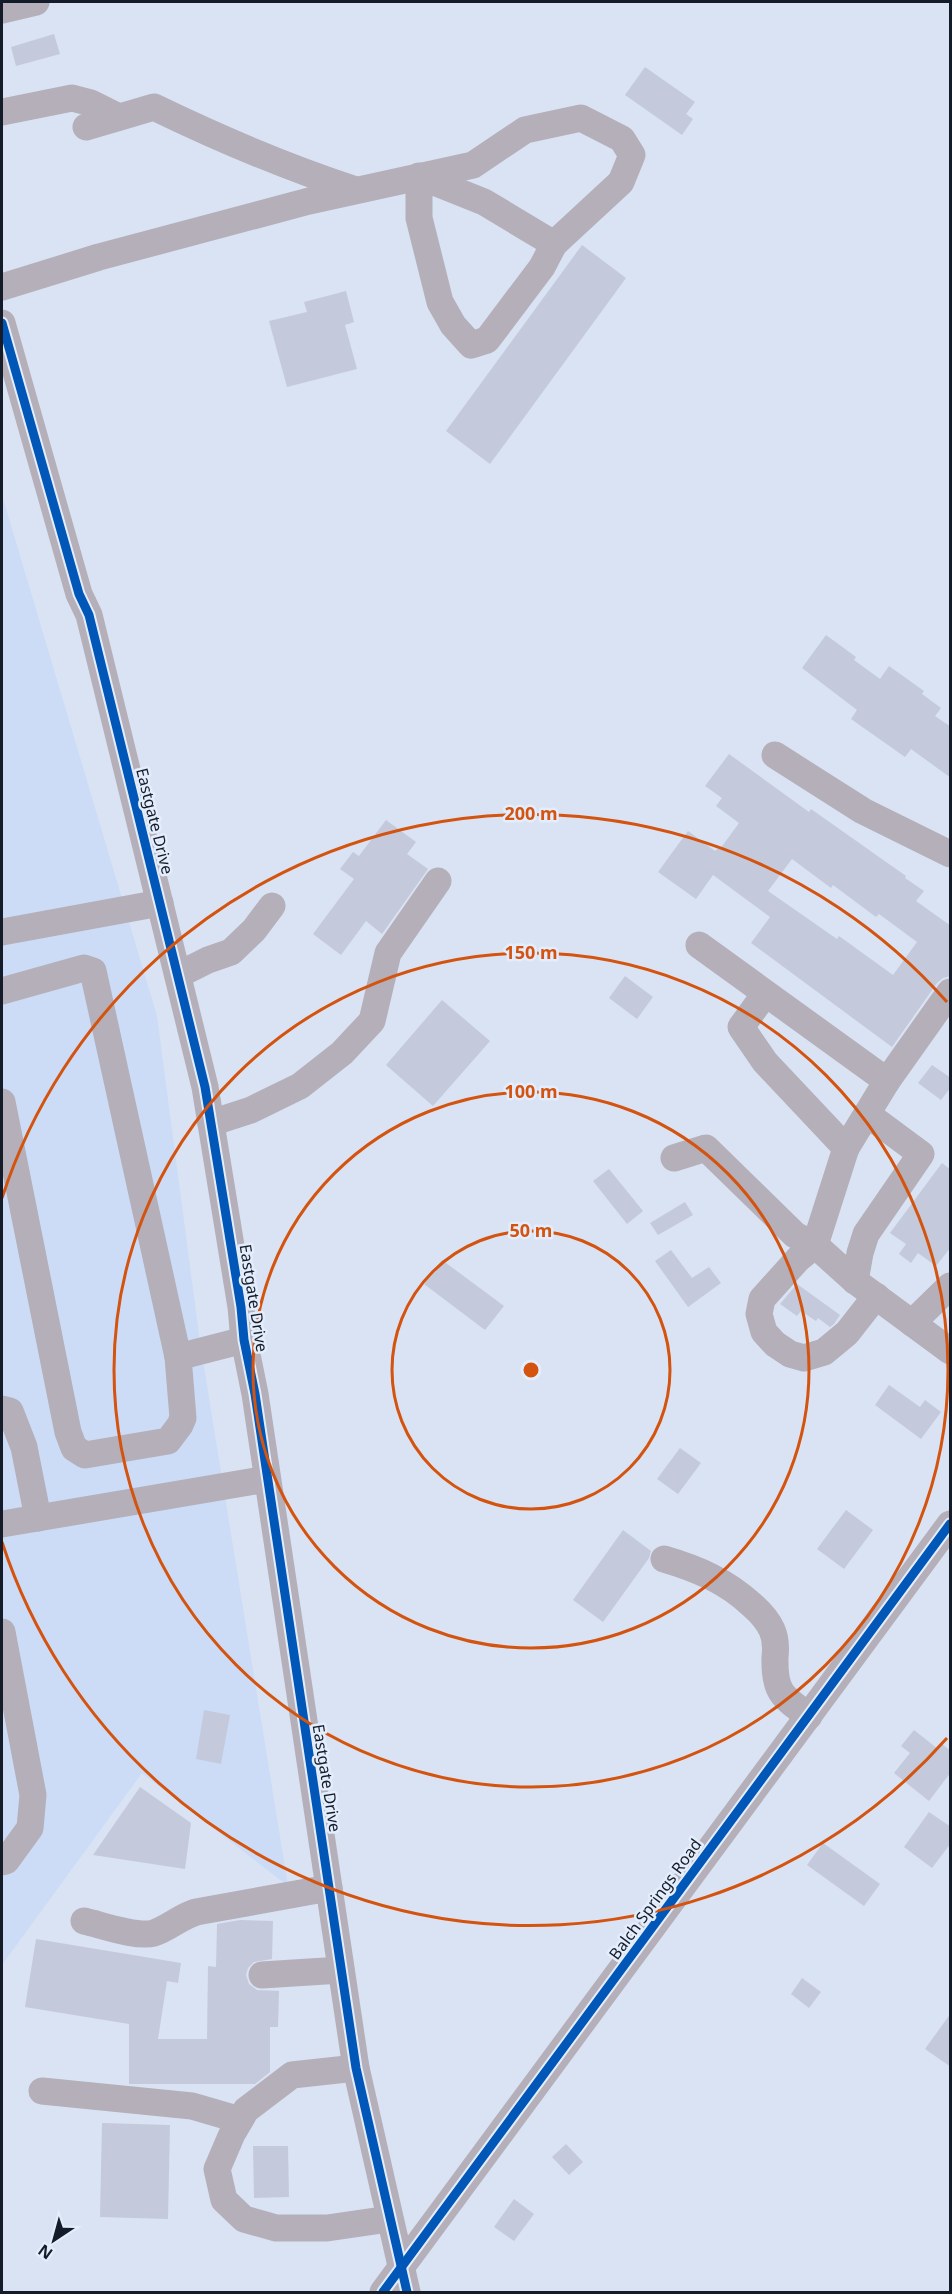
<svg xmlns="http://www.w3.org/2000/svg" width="952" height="2294" font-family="'Noto Sans',sans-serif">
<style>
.built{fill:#ccdcf6}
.building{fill:#c4cadb;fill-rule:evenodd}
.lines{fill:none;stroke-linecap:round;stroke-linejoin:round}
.minor{stroke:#b4afb9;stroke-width:27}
.cycleway-casing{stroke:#e4edfc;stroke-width:13}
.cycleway{stroke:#0057b8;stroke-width:9}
.ring{fill:none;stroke:#d3530f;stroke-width:3}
.labels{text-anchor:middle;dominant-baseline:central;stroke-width:5;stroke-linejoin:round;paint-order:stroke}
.street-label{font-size:16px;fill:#141c29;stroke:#e4edfc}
.centre{fill:#d3530f;stroke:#e4edfc;stroke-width:3}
.ring-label{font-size:18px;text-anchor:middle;font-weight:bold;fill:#d3530f;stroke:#e4edfc;stroke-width:5;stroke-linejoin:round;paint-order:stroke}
</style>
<rect width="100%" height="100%" fill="#d9e3f3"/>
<path class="built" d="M2,495L157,1016L200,1342L288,1886L142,1773L2,1965Z"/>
<g class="building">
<path d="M54,34L60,54L16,66L11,47Z"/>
<path d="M645,67L695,102L686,114L693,119L682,135L625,95Z"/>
<path d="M582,245L626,278L490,464L446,431Z"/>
<path d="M346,291L354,322L345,325L357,369L287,387L269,321L307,312L304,302Z"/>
<path d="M826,635L856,657L854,660L880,679L889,666L924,691L922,694L941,708L935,716L951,727V778L911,749L905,757L851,719L857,710L802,668Z"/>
<path d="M729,754L809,812L811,809L906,876L905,878L924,891L916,901L951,926V976L943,978L937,983L892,1047L751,943L770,917L713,875L696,899L658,872L688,831L715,851L718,848L720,849L739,823L716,806L722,798L705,786ZM792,859L831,888L833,885L876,917L879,914L917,942L893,975L839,936L837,939L768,891Z"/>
<path d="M386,820L416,842L407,854L428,869L382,934L366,921L341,955L313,934L354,879L340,869L353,852L359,856Z"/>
<path d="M625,976L653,997L637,1019L609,998Z"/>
<path d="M442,1000L490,1041L433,1106L386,1065Z"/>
<path d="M932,1065L951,1078V1087L941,1100L918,1083Z"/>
<path d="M942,1163L951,1170V1247L936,1266L918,1253L911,1263L899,1254L906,1244L890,1233Z"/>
<path d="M609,1169L643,1211L627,1224L593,1181Z"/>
<path d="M685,1202L693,1215L658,1235L650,1223Z"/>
<path d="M671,1250L692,1278L709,1267L721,1283L688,1307L655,1261Z"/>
<path d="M442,1260L504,1306L485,1330L424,1284Z"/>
<path d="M797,1284L840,1315L834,1324L830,1327L818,1318L816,1321L801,1311L797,1316L780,1304Z"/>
<path d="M889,1385L920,1407L925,1400L941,1412L921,1439L875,1405Z"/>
<path d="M680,1448L701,1463L678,1494L657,1479Z"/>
<path d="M846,1510L873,1530L844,1569L817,1549Z"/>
<path d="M623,1530L651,1551L649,1558L603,1622L573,1600Z"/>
<path d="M204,1710L230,1715L221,1764L196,1759Z"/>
<path d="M914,1730L938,1749L942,1744L951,1751V1772L929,1801L894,1773L910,1753L901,1746Z"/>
<path d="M140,1787L191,1823L185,1869L93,1855Z"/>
<path d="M929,1812L951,1827V1843L932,1868L904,1847Z"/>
<path d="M823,1843L880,1884L864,1906L807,1865Z"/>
<path d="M240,1920L273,1921L272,1959L254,1962L248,1968L246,1975L249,1984L257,1990L279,1991L278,2027H270V2072L255,2084H129V2024L25,2007L36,1939L181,1963L178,1983L167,1981L158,2039H207L208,1966L216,1967L217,1924Z"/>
<path d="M802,1978L821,1992L809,2008L791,1994Z"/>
<path d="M951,2013V2067L925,2049Z"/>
<path d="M102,2123L170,2125L168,2219L100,2217Z"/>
<path d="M566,2144L583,2162L569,2175L552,2157Z"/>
<path d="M253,2146H288L289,2197L254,2198Z"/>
<path d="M514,2199L534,2214L514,2241L494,2227Z"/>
</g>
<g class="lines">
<g class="minor">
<path d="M2,10L36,2"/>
<path d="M2,112L72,98L91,103L119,117"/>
<path d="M86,127L154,107C220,139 286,167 356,190"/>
<path d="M419,176L484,202L554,244L542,267L487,340L471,345L453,325L440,302L419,218Z"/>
<path d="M2,287L99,257L309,201L473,165L525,130L581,118L622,139L632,155L621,182L554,244"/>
<path d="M2,323L79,594L89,615L205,1087L241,1307L244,1340L255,1394L356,2068L407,2292"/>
<path d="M775,755L863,811L950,854"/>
<path d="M2,932L160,903"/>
<path d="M699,945L887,1081"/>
<path d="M178,975L208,960L231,952L254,930L272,906"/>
<path d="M2,991L84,968L93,971L178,1357L183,1418L180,1425L168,1441L85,1455L74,1448L68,1432L2,1102"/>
<path d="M765,994L741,1027L765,1062L846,1148"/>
<path d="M211,1123L251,1110L300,1086L342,1053L372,1021L388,953L438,881"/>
<path d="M674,1158L706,1148L795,1235L815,1245L855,1281L950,1351"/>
<path d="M855,1281L860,1253L866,1234L921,1154L867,1114"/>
<path d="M876,1296L847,1333L824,1352L804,1358L790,1354L775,1344L764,1332L759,1314L762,1299L798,1259L815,1245L846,1148L887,1081L950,992"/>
<path d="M912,1323L950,1286"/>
<path d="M178,1357L244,1340"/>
<path d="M2,1409L10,1411L24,1447L38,1518"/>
<path d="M2,1524L267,1479"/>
<path d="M664,1559C698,1569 726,1581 752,1605C760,1612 768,1621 772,1630C776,1639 776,1648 775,1657C774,1692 782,1697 809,1716"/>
<path d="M2,1632L33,1795L30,1828L6,1861L2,1862"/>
<path d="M84,1921C102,1925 137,1938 154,1933C169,1928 180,1917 196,1912L329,1888"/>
<path d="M262,1975L341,1970"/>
<path d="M356,2068L292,2075L246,2110L232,2134L217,2169L224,2200L244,2219L276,2228H327L389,2219"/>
<path d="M42,2091L192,2106L240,2120"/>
<path d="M383,2292L950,1524"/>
</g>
<defs>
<g id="cycleway">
<path d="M2,323L79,594L89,615L205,1087L241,1307L244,1340L255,1394L356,2068L407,2292"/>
<path d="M383,2292L950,1524"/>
</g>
</defs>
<use href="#cycleway" class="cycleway-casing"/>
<use href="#cycleway" class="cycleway"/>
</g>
<g class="ring">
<circle cx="531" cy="1370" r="139"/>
<circle cx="531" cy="1370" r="278"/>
<circle cx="531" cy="1370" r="417"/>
<path d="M947 1738A556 556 0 0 1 2 1542M2 1198A556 556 0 0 1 947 1002"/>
</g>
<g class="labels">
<g class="street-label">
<text transform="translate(155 821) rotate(76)">Eastgate Drive</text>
<text transform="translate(254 1298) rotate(81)">Eastgate Drive</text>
<text transform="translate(327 1778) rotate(81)">Eastgate Drive</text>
<text transform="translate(655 1899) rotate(-54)">Balch Springs Road</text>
</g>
</g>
<circle cx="531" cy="1370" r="9" class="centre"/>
<g class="ring-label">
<text x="531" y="820">200 m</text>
<text x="531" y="959">150 m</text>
<text x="531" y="1098">100 m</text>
<text x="531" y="1237">50 m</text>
</g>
<rect width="952" height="2294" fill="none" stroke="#141c29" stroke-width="6"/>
<g transform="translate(54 2240) rotate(216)" stroke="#e4edfc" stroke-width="4.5" paint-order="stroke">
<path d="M0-4.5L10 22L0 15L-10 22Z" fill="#141c29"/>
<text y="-9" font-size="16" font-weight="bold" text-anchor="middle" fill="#141c29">N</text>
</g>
</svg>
